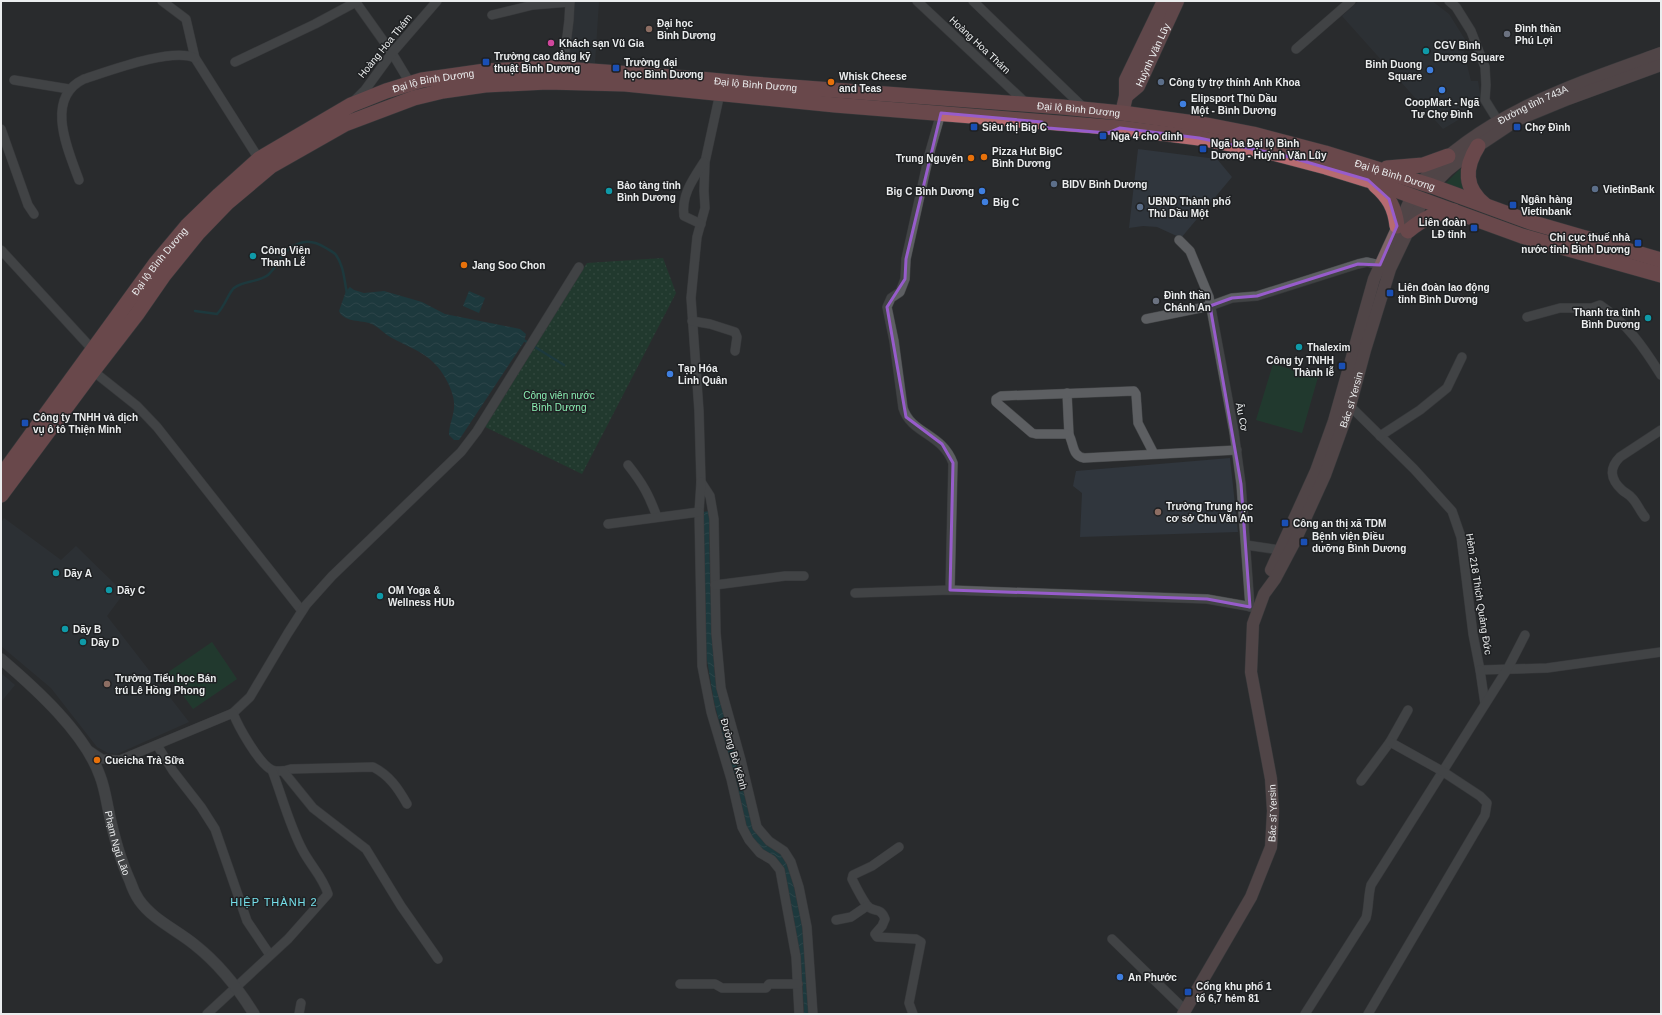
<svg xmlns="http://www.w3.org/2000/svg" width="1662" height="1015" font-family="Arial,sans-serif">
<style>
.built{fill:#30363d}
.green{fill:#184b30}
.park{fill:url(#park-dots)}
.water{fill:url(#water-waves)}
.lines{fill:none;stroke-linecap:round;stroke-linejoin:round}
.stream{stroke:#0e4951;stroke-width:2.5}
.minor-casing{stroke:#454749;stroke-width:10}
.tertiary-casing{stroke:#454749;stroke-width:12}
.secondary-casing{stroke:#454749;stroke-width:13}
.primary-casing{stroke:#454749;stroke-width:15}
.trunk-casing{stroke:#454749;stroke-width:16}
.minor{stroke:#5d5f62;stroke-width:9}
.tertiary{stroke:#5d5f62;stroke-width:11}
.secondary{stroke:#7f6467;stroke-width:12}
.primary{stroke:#a0686d;stroke-width:14}
.trunk{stroke:#b66b70;stroke-width:15}
.marked{fill:none;stroke:#975ccb;stroke-width:3;stroke-linejoin:round}
.education-dot{fill:#8d6e63;stroke:#1f2123;stroke-width:1.5}
.worship-dot{fill:#6b7280;stroke:#1f2123;stroke-width:1.5}
.hotel-dot{fill:#d1479c;stroke:#1f2123;stroke-width:1.5}
.culture-dot{fill:#0f9aa8;stroke:#1f2123;stroke-width:1.5}
.transit-dot{fill:#1a4fb4;stroke:#1f2123;stroke-width:1.5}
.shop-dot{fill:#3f7fe0;stroke:#1f2123;stroke-width:1.5}
.food-dot{fill:#e8710a;stroke:#1f2123;stroke-width:1.5}
.service-dot{fill:#5c6f8a;stroke:#1f2123;stroke-width:1.5}
.labels{text-anchor:middle;dominant-baseline:central;stroke-width:3;stroke-linejoin:round;paint-order:stroke}
.poi-label{font-size:10px;font-weight:bold;fill:#ebedee;stroke:#1f2123;text-anchor:start}
.street-label{font-size:10px;fill:#ebedee;stroke:#1f2123}
.park-label{font-size:10px;fill:#8aefb3;stroke:#1f2123}
.neighbourhood-label{font-size:11px;letter-spacing:1px;fill:#75e0eb;stroke:#1f2123}
</style>
<defs>
<pattern id="park-dots" width="8" height="8" patternUnits="userSpaceOnUse"><rect width="8" height="8" fill="#184b30"/><path d="M2 2h.1M6 6h.1" fill="none" stroke="#3a654e" stroke-width="1.8" stroke-linecap="round"/></pattern>
<pattern id="water-waves" width="16" height="10" patternUnits="userSpaceOnUse"><rect width="16" height="10" fill="#0e4951"/><path d="M0 5q4-4 8 0t8 0" fill="none" stroke="#31646a"/></pattern>
</defs>
<rect width="100%" height="100%" fill="#292b2d"/>
<g class="built">
<path d="M569,1H599L595,63L568,62Z"/>
<path d="M1359,1H1432L1449,14L1466,41L1462,45L1471,81H1478L1481,100L1479,105L1468,114L1443,129L1342,16Z"/>
<path d="M1138,149L1217,159L1232,177L1181,238L1157,227L1143,226L1129,228Z"/>
<path d="M1230,458L1238,532L1080,537L1082,493L1073,486L1076,471Z"/>
<path d="M4,518L61,560L76,546L124,593L107,616L189,722L117,754L108,753L97,747L51,688L1,646V523Z"/>
<path d="M1,673L15,685L1,702Z"/>
</g>
<g class="green">
<path d="M1461,168L1465,193L1443,186Z"/>
<path d="M1273,364L1318,377L1302,433L1256,420Z"/>
<path d="M212,642L237,679L193,709L167,673Z"/>
</g>
<path class="park" d="M663,258L676,293L582,474L479,424L587,263Z"/>
<g class="water">
<path d="M350,287L354,290L364,293L384,291L422,302L445,314L520,329L526,334L524,342L459,440H454L449,435C449,424 455,414 454,403C454,397 451,390 449,385C435,355 418,352 392,338C384,334 377,325 369,323C358,320 344,322 339,311L346,291Z"/>
<path d="M469,291L485,298L479,313L463,306Z"/>
<path d="M709,511L710,580L715,677L751,811L772,847L784,858L791,873L804,933L809,1014H804L801,965L787,882L781,864L774,857L763,851L748,832L714,702L706,654L703,512Z"/>
</g>
<g class="lines">
<g class="stream">
<path d="M195,311L217,314C225,306 229,292 234,288C244,280 257,283 268,275C277,267 280,256 289,249C302,239 313,240 326,248C329,250 334,252 336,255C344,266 344,280 347,293"/>
<path d="M522,339L564,365"/>
</g>
<defs>
<g id="minor">
<path d="M162,1L186,19L195,58L259,159"/>
<path d="M355,1L392,53L410,83"/>
<path d="M917,1L1027,104"/>
<path d="M973,1L1084,108"/>
<path d="M1449,1L1456,7L1471,31L1485,67L1486,85L1485,100L1498,121"/>
<path d="M492,15L533,5L570,2"/>
<path d="M1296,49L1351,1"/>
<path d="M235,62L315,24L356,2"/>
<path d="M563,69L569,20L570,1"/>
<path d="M14,80L69,89"/>
<path d="M720,93L705,162L704,191L705,208L697,237L691,298L699,411L701,482L710,496L714,519L716,633L721,688L741,760L757,827L769,841L784,851L791,862L799,887L807,927L813,1014"/>
<path d="M355,100L365,90L392,53L437,1"/>
<path d="M941,113L929,155L906,259L905,279L900,292L891,298L887,307L894,341L903,408C911,434 942,433 953,463L950,590"/>
<path d="M1,129L28,205L34,214"/>
<path d="M79,180C68,150 44,98 84,79C109,71 172,47 195,58"/>
<path d="M701,224L684,216C681,195 693,179 704,162"/>
<path d="M1179,240L1190,251L1209,297L1234,432L1241,484L1250,607"/>
<path d="M1,250L93,350"/>
<path d="M1527,317L1560,308H1592L1600,305C1627,323 1644,348 1661,375"/>
<path d="M1146,319L1210,306L1232,298L1257,296L1358,264L1367,262L1380,265"/>
<path d="M692,321L710,324L735,332L737,337L735,351"/>
<path d="M93,371L137,406L157,427L302,611"/>
<path d="M1067,393L1069,435"/>
<path d="M1350,406L1414,469L1452,511L1461,537L1473,634L1480,670L1547,668L1661,652"/>
<path d="M1380,436L1420,410L1447,388L1462,357"/>
<path d="M1154,454L1138,423L1136,394L1134,391L1001,396L996,399V402L1032,433L1036,434H1066L1069,435C1074,444 1072,456 1084,458L1237,450"/>
<path d="M628,465C643,484 649,495 657,517"/>
<path d="M701,482L699,512L702,666L711,712L731,779L742,827L749,840L760,853L772,860L780,870L796,957L799,1014"/>
<path d="M1645,517C1640,511 1637,503 1632,498C1629,494 1625,493 1622,490C1610,479 1609,468 1620,457L1661,430"/>
<path d="M608,524L699,512"/>
<path d="M1246,545L1280,550"/>
<path d="M715,585L785,576H804"/>
<path d="M855,593L950,590L1207,599L1258,608"/>
<path d="M1480,670L1485,704"/>
<path d="M233,713L250,697L288,633L306,605L332,576L461,452L477,431L579,267"/>
<path d="M157,745L173,771L201,807L215,829L247,921L270,955"/>
<path d="M87,749L102,759L120,760L233,713C238,726 259,764 272,770C278,772 285,771 291,769L373,767C389,775 398,788 407,804"/>
<path d="M283,771L313,808L366,849L401,906L438,959"/>
<path d="M1361,781L1390,742L1408,710"/>
<path d="M899,847L872,866L853,875L852,879C856,887 861,897 866,904C872,914 880,905 885,919L882,926L875,934L877,937L916,939L921,942L909,1003L913,1014"/>
<path d="M836,920L851,917L867,906"/>
<path d="M1112,939L1185,1010"/>
<path d="M680,984H715L722,988H766L769,984H798"/>
<path d="M207,1014L288,939L328,894C323,877 310,865 302,849C289,824 282,796 272,770"/>
<path d="M299,1014L301,1003"/>
<path d="M1305,1014L1366,918C1369,907 1368,896 1371,885L1508,668L1525,635"/>
<path d="M1368,1014L1485,815L1487,803L1480,796L1442,771L1390,742"/>
</g>
<g id="tertiary">
<path id="s1" d="M1,659C35,688 85,733 100,776C104,786 106,798 108,808C113,833 119,857 130,881C132,887 135,894 139,900C153,920 177,930 195,945C219,964 238,988 254,1014"/>
</g>
<g id="secondary">
<path id="s2" d="M1421,182C1484,113 1575,84 1661,53"/>
<path d="M1432,186L1448,170L1478,146L1517,120L1568,99L1661,65"/>
<path d="M1271,570L1316,471L1334,421L1374,279L1412,196"/>
<path id="s3" d="M1183,1014L1251,897L1271,847L1273,811L1271,779L1251,672L1253,624L1264,594L1275,579L1294,543L1325,475L1350,406L1365,350L1390,269L1423,200"/>
</g>
<g id="primary">
<path id="s4" d="M1126,96L1138,86L1177,1"/>
<path d="M1122,113L1126,96V80L1164,1"/>
</g>
<g id="trunk">
<path d="M1478,146C1464,168 1464,188 1485,205"/>
<path d="M1387,168L1423,165L1448,156"/>
<path d="M1375,185C1389,197 1395,208 1397,226"/>
<path d="M1408,231C1421,220 1436,212 1454,211"/>
<path id="s5" d="M1,476L156,263L187,226L219,195L259,159L351,105L386,91L422,80L485,71L551,68L700,79L752,84L1062,107L1122,113L1202,124L1253,134L1325,153L1432,186L1530,222L1661,260"/>
<path d="M1,495L93,371L137,314L164,275L198,233L227,203L271,166L345,124L414,98L443,91L485,85L547,82L625,84L835,105L1120,128L1199,138L1265,151L1326,167L1368,180L1522,236L1661,275"/>
</g>
</defs>
<use href="#minor" class="minor-casing"/>
<use href="#tertiary" class="tertiary-casing"/>
<use href="#secondary" class="secondary-casing"/>
<use href="#primary" class="primary-casing"/>
<use href="#trunk" class="trunk-casing"/>
<use href="#minor" class="minor"/>
<use href="#tertiary" class="tertiary"/>
<use href="#secondary" class="secondary"/>
<use href="#primary" class="primary"/>
<use href="#trunk" class="trunk"/>
</g>
<path d="M0 0H1662V1015H0ZM941,113L1042,122L1048,128L1108,133L1120,128L1199,138L1286,156L1368,180L1389,199L1397,226L1380,265L1358,264L1257,296L1232,298L1210,306L1241,484L1250,607L1207,599L950,590L953,463L942,444L906,417L887,307L905,279L906,259Z" fill="#292b2d" fill-opacity=".55" fill-rule="evenodd"/>
<path class="marked" d="M941,113L1042,122L1048,128L1108,133L1120,128L1199,138L1286,156L1368,180L1389,199L1397,226L1380,265L1358,264L1257,296L1232,298L1210,306L1241,484L1250,607L1207,599L950,590L953,463L942,444L906,417L887,307L905,279L906,259Z"/>
<g class="education-dot">
<circle cx="649" cy="29" r="4"/>
<circle cx="1158" cy="512" r="4"/>
<circle cx="107" cy="684" r="4"/>
</g>
<g class="worship-dot">
<circle cx="1507" cy="34" r="4"/>
<circle cx="1156" cy="301" r="4"/>
</g>
<circle class="hotel-dot" cx="551" cy="43" r="4"/>
<g class="culture-dot">
<circle cx="1426" cy="51" r="4"/>
<circle cx="609" cy="191" r="4"/>
<circle cx="253" cy="256" r="4"/>
<circle cx="1648" cy="318" r="4"/>
<circle cx="1299" cy="347" r="4"/>
<circle cx="56" cy="573" r="4"/>
<circle cx="109" cy="590" r="4"/>
<circle cx="380" cy="596" r="4"/>
<circle cx="65" cy="629" r="4"/>
<circle cx="83" cy="642" r="4"/>
</g>
<g class="transit-dot">
<rect x="482" y="58" width="8" height="8" rx="2"/>
<rect x="612" y="64" width="8" height="8" rx="2"/>
<rect x="970" y="123" width="8" height="8" rx="2"/>
<rect x="1513" y="123" width="8" height="8" rx="2"/>
<rect x="1099" y="132" width="8" height="8" rx="2"/>
<rect x="1199" y="145" width="8" height="8" rx="2"/>
<rect x="1509" y="201" width="8" height="8" rx="2"/>
<rect x="1470" y="224" width="8" height="8" rx="2"/>
<rect x="1634" y="239" width="8" height="8" rx="2"/>
<rect x="1386" y="289" width="8" height="8" rx="2"/>
<rect x="1338" y="362" width="8" height="8" rx="2"/>
<rect x="21" y="419" width="8" height="8" rx="2"/>
<rect x="1281" y="519" width="8" height="8" rx="2"/>
<rect x="1300" y="538" width="8" height="8" rx="2"/>
<rect x="1184" y="988" width="8" height="8" rx="2"/>
</g>
<g class="shop-dot">
<circle cx="1430" cy="70" r="4"/>
<circle cx="1442" cy="90" r="4"/>
<circle cx="1183" cy="104" r="4"/>
<circle cx="982" cy="191" r="4"/>
<circle cx="985" cy="202" r="4"/>
<circle cx="670" cy="374" r="4"/>
<circle cx="1120" cy="977" r="4"/>
</g>
<g class="food-dot">
<circle cx="831" cy="82" r="4"/>
<circle cx="984" cy="157" r="4"/>
<circle cx="971" cy="158" r="4"/>
<circle cx="464" cy="265" r="4"/>
<circle cx="97" cy="760" r="4"/>
</g>
<g class="service-dot">
<circle cx="1161" cy="82" r="4"/>
<circle cx="1054" cy="184" r="4"/>
<circle cx="1595" cy="189" r="4"/>
<circle cx="1140" cy="207" r="4"/>
</g>
<g class="labels">
<g class="poi-label">
<text x="657" y="23">Đại học<tspan x="657" dy="12">Bình Dương</tspan></text>
<text x="1515" y="28">Đình thần<tspan x="1515" dy="12">Phú Lợi</tspan></text>
<text x="559" y="43">Khách sạn Vũ Gia</text>
<text x="1434" y="45">CGV Bình<tspan x="1434" dy="12">Dương Square</tspan></text>
<text x="494" y="56">Trường cao đẳng kỹ<tspan x="494" dy="12">thuật Bình Dương</tspan></text>
<text x="624" y="62">Trường đại<tspan x="624" dy="12">học Bình Dương</tspan></text>
<text x="1422" y="64" text-anchor="end">Binh Duong<tspan x="1422" dy="12">Square</tspan></text>
<text x="839" y="76">Whisk Cheese<tspan x="839" dy="12">and Teas</tspan></text>
<text x="1169" y="82">Công ty trợ thính Anh Khoa</text>
<text x="1191" y="98">Elipsport Thủ Dầu<tspan x="1191" dy="12">Một - Bình Dương</tspan></text>
<text x="1442" y="102" text-anchor="middle">CoopMart - Ngã<tspan x="1442" dy="12">Tư Chợ Đình</tspan></text>
<text x="982" y="127">Siêu thị Big C</text>
<text x="1525" y="127">Chợ Đình</text>
<text x="1111" y="136">Nga 4 cho dinh</text>
<text x="1211" y="143">Ngã ba Đại lộ Bình<tspan x="1211" dy="12">Dương - Huỳnh Văn Lũy</tspan></text>
<text x="992" y="151">Pizza Hut BigC<tspan x="992" dy="12">Bình Dương</tspan></text>
<text x="963" y="158" text-anchor="end">Trung Nguyên</text>
<text x="1062" y="184">BIDV Bình Dương</text>
<text x="617" y="185">Bảo tàng tỉnh<tspan x="617" dy="12">Bình Dương</tspan></text>
<text x="1603" y="189">VietinBank</text>
<text x="974" y="191" text-anchor="end">Big C Bình Dương</text>
<text x="1521" y="199">Ngân hàng<tspan x="1521" dy="12">Vietinbank</tspan></text>
<text x="1148" y="201">UBND Thành phố<tspan x="1148" dy="12">Thủ Dầu Một</tspan></text>
<text x="993" y="202">Big C</text>
<text x="1466" y="222" text-anchor="end">Liên đoàn<tspan x="1466" dy="12">LĐ tỉnh</tspan></text>
<text x="1630" y="237" text-anchor="end">Chi cục thuế nhà<tspan x="1630" dy="12">nước tỉnh Bình Dương</tspan></text>
<text x="261" y="250">Công Viên<tspan x="261" dy="12">Thanh Lễ</tspan></text>
<text x="472" y="265">Jang Soo Chon</text>
<text x="1398" y="287">Liên đoàn lao động<tspan x="1398" dy="12">tỉnh Bình Dương</tspan></text>
<text x="1164" y="295">Đình thần<tspan x="1164" dy="12">Chánh An</tspan></text>
<text x="1640" y="312" text-anchor="end">Thanh tra tỉnh<tspan x="1640" dy="12">Bình Dương</tspan></text>
<text x="1307" y="347">Thalexim</text>
<text x="1334" y="360" text-anchor="end">Công ty TNHH<tspan x="1334" dy="12">Thành lễ</tspan></text>
<text x="678" y="368">Tạp Hóa<tspan x="678" dy="12">Linh Quân</tspan></text>
<text x="33" y="417">Công ty TNHH và dịch<tspan x="33" dy="12">vụ ô tô Thiện Minh</tspan></text>
<text x="1166" y="506">Trường Trung học<tspan x="1166" dy="12">cơ sở Chu Văn An</tspan></text>
<text x="1293" y="523">Công an thị xã TDM</text>
<text x="1312" y="536">Bệnh viện Điều<tspan x="1312" dy="12">dưỡng Bình Dương</tspan></text>
<text x="64" y="573">Dãy A</text>
<text x="117" y="590">Dãy C</text>
<text x="388" y="590">OM Yoga &amp;<tspan x="388" dy="12">Wellness HUb</tspan></text>
<text x="73" y="629">Dãy B</text>
<text x="91" y="642">Dãy D</text>
<text x="115" y="678">Trường Tiểu học Bán<tspan x="115" dy="12">trú Lê Hồng Phong</tspan></text>
<text x="105" y="760">Cueicha Trà Sữa</text>
<text x="1128" y="977">An Phước</text>
<text x="1196" y="986">Cổng khu phố 1<tspan x="1196" dy="12">tổ 6,7 hẻm 81</tspan></text>
</g>
<g class="street-label">
<text transform="translate(980 45) rotate(43)">Hoàng Hoa Thám</text>
<text transform="translate(385 46) rotate(-51)">Hoàng Hoa Thám</text>
<text stroke="none"><textPath href="#s4" startOffset="50">Huỳnh Văn Lũy</textPath></text>
<text stroke="none"><textPath href="#s5" startOffset="603">Đại lộ Bình Dương</textPath></text>
<text stroke="none"><textPath href="#s5" startOffset="927">Đại lộ Bình Dương</textPath></text>
<text stroke="none"><textPath href="#s2" startOffset="137">Đường tỉnh 743A</textPath></text>
<text stroke="none"><textPath href="#s5" startOffset="1251">Đại lộ Bình Dương</textPath></text>
<text stroke="none"><textPath href="#s5" startOffset="1575">Đại lộ Bình Dương</textPath></text>
<text stroke="none"><textPath href="#s5" startOffset="267">Đại lộ Bình Dương</textPath></text>
<text stroke="none"><textPath href="#s3" startOffset="660">Bác sĩ Yersin</textPath></text>
<text transform="translate(1242 417) rotate(79)">Âu Cơ</text>
<text transform="translate(1479 594) rotate(81)">Hẻm 218 Thích Quảng Đức</text>
<text transform="translate(734 754) rotate(74)">Đường Bờ Kênh</text>
<text stroke="none"><textPath href="#s3" startOffset="223">Bác sĩ Yersin</textPath></text>
<text stroke="none"><textPath href="#s1" startOffset="224">Phạm Ngũ Lão</textPath></text>
</g>
<g class="park-label">
<text x="559" y="395">Công viên nước<tspan x="559" dy="12">Bình Dương</tspan></text>
</g>
<g class="neighbourhood-label">
<text x="274" y="902">HIỆP THÀNH 2</text>
</g>
</g>
<rect width="1662" height="1015" fill="none" stroke="#ebedee" stroke-width="4"/>
</svg>
